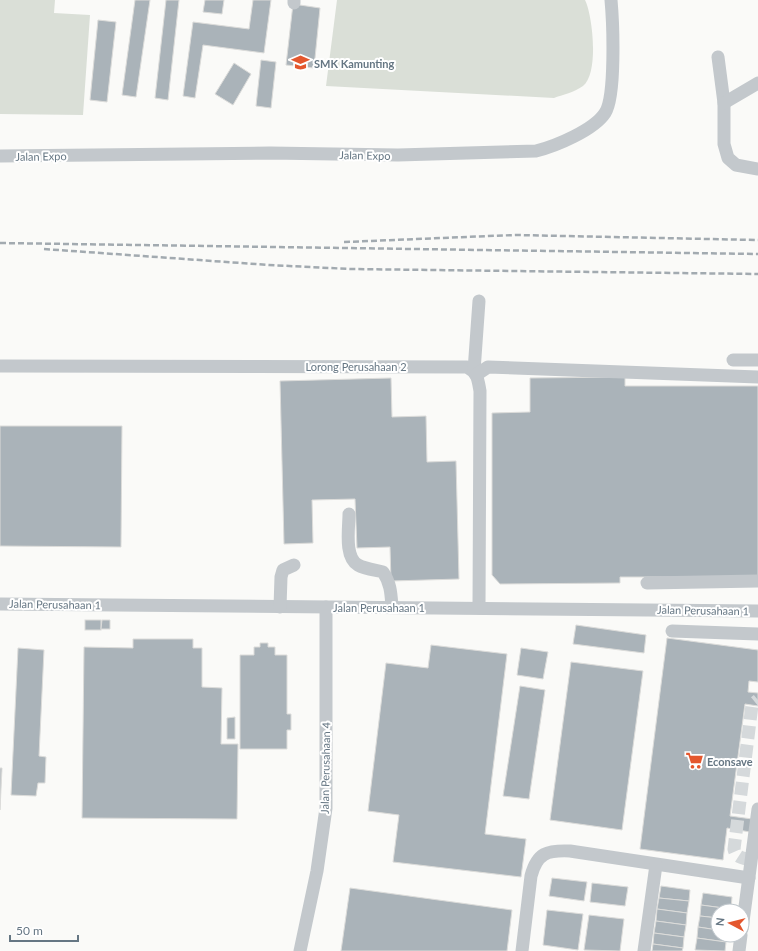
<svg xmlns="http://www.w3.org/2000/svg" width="758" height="951" font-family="Lato,sans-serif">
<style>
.green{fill:#dadfd7}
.building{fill:#aab3b9;stroke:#dcdcda}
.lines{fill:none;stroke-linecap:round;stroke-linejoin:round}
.minor-tunnel{stroke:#d5d9db;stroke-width:13;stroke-dasharray:13 6;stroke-linecap:butt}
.minor{stroke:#c3c8cc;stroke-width:13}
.rail{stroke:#a2aab0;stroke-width:2.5;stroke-dasharray:6 3;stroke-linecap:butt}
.labels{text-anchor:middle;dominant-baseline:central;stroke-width:4;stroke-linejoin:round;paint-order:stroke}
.poi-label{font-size:11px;font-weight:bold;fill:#657683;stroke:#fff;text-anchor:start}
.street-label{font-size:11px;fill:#657683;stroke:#fff}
</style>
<rect width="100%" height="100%" fill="#fafaf8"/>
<g class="green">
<path d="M0,0H55L54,13L90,15L83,115L0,114Z"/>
<path d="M337,0H585C593,16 599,74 583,86C575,92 562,95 554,98L326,86Z"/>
</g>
<g class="building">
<path d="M135,0H150L136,97L122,95Z"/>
<path d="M166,0H179L168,100L155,98Z"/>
<path d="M205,0H224L222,14L203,12Z"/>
<path d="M253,0H271L264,53L203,45L195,98L183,96L193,22L249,29Z"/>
<path d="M293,4L320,8L314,68L286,65Z"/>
<path d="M98,20L116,22L107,102L90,100Z"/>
<path d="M261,60L276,62L271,108L256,106Z"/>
<path d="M234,63L251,74L233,105L215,94Z"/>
<path d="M625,377V386H758V577H620V583L500,584L492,575V413L530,412V378Z"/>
<path d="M391,378L392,417L426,416L427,462L456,461L459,579L391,581L390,547L357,548L355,499L312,500L313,543L284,544L280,381Z"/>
<path d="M0,426H122L121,547L0,546Z"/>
<rect x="85" y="620" width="16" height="10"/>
<path d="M102,620H110V629H101Z"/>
<path d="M576,625L646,635L644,653L573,644Z"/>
<path d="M667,638L758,650V682L749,681L748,692L758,693V706L745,704L730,816L752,819L750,832L727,828L723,860L640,849Z"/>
<path d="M133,639H193V648H202V687L222,688L221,744H238L237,819L82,818L84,647L133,648Z"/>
<path d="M260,643H268V647H275V655H287V714H291V730H287V749H240V655H254V647H260Z"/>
<path d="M431,645L507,654L485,834L526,839L521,877L393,862L399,815L368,811L386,663L428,668Z"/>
<path d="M18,648L44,650L39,756L46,757L45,783H38L36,796L11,795Z"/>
<path d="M521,648L548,652L543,679L517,675Z"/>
<path d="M571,662L643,671L622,830L550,820Z"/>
<path d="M520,686L545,690L529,799L503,796Z"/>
<path d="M235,717V739H227V718Z"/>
<path d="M0,768H2L0,810Z"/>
<path d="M552,878L587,882L584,901L549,896Z"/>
<path d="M592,883L628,887L625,906L590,902Z"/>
<path d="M661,886L690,890L689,901L659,898Z"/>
<path d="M350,888L512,910L507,951H341Z"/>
<path d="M703,893L732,897L731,909L701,905Z"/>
<path d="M659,898L689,901L687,913L657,909Z"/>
<path d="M701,905L731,909V911H718V918L700,916Z"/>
<path d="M657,909L687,913L686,925L656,921Z"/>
<path d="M547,910L583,914L578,950L543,945Z"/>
<path d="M589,915L624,919L620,951L584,950Z"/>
<path d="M700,916L718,918V930L698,927Z"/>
<path d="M656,921L686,925L684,937L654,933Z"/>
<path d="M698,927L718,930V935H727L726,942L697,938Z"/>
<path d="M654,933L684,937L683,948L653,944Z"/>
<path d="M697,938L726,942L725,951L695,950Z"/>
<path d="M653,944L683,948L682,951H652Z"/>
</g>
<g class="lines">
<path class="minor-tunnel" d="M751,860C743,858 736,858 734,849L752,705L758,700"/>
<g class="minor">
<path d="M294,3V0"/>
<path d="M718,57L724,103V144L728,158L736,165L758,169"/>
<path d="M724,103L758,83"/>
<path d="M0,156L270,153L398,155L536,151C556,146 594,130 605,113C616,97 613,22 611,0"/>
<path d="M733,360H758"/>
<path d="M0,366L467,367C478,373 478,380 480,391L479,608"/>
<path d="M474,371L479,301"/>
<path d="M476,375L488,367L758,377"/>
<path d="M349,514C349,528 344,557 358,565C365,569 375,570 383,572C391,584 391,594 392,607"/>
<path d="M647,583L758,581"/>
<path d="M0,604L758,611"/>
<path d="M280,607L281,577L283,570L294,565"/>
<path d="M672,631L758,634"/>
<path d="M742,929L758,809"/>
<path d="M300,951L317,871L326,808V607"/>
<path d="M522,951L531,876C537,853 547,850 570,851L749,878"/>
<path d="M644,951L656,865"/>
<path d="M739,951L741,935"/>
</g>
<g class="rail">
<path d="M344,242L515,235L758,240"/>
<path d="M0,243L758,254"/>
<path d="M44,249L269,265L350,269L758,274"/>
</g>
</g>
<defs>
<symbol id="school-bare" viewBox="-9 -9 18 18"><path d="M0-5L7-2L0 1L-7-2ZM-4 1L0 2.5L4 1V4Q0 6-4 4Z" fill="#e4572e" stroke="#fff" stroke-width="2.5" paint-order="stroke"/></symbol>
<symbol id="supermarket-bare" viewBox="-9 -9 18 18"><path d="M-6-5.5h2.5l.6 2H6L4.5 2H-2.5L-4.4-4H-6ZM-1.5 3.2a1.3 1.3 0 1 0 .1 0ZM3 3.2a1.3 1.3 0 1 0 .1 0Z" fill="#e4572e" stroke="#fff" stroke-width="2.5" paint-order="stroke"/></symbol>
</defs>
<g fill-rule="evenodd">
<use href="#school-bare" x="288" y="50" width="25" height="25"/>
<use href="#supermarket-bare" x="682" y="748" width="25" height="25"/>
</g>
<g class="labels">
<g class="poi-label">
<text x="314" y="63">SMK Kamunting</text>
<text x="707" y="761">Econsave</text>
</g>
<g class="street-label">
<text transform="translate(365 155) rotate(1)">Jalan Expo</text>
<text transform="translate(41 156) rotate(-1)">Jalan Expo</text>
<text x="356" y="366">Lorong Perusahaan 2</text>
<text transform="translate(55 604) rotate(1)">Jalan Perusahaan 1</text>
<text x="379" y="607">Jalan Perusahaan 1</text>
<text transform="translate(703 610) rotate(1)">Jalan Perusahaan 1</text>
<text transform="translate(325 768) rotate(-89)">Jalan Perusahaan 4</text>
</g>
</g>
<g transform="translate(730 923) rotate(277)"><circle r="19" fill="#ffffff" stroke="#c1c8cd"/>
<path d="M0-3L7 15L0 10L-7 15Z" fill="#e4572e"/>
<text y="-6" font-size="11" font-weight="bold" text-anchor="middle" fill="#657683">N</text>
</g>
<path d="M10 935v6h68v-6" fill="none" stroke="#657683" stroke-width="2"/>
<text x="16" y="935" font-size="12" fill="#657683" stroke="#ffffff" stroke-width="3" paint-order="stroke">50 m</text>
</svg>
